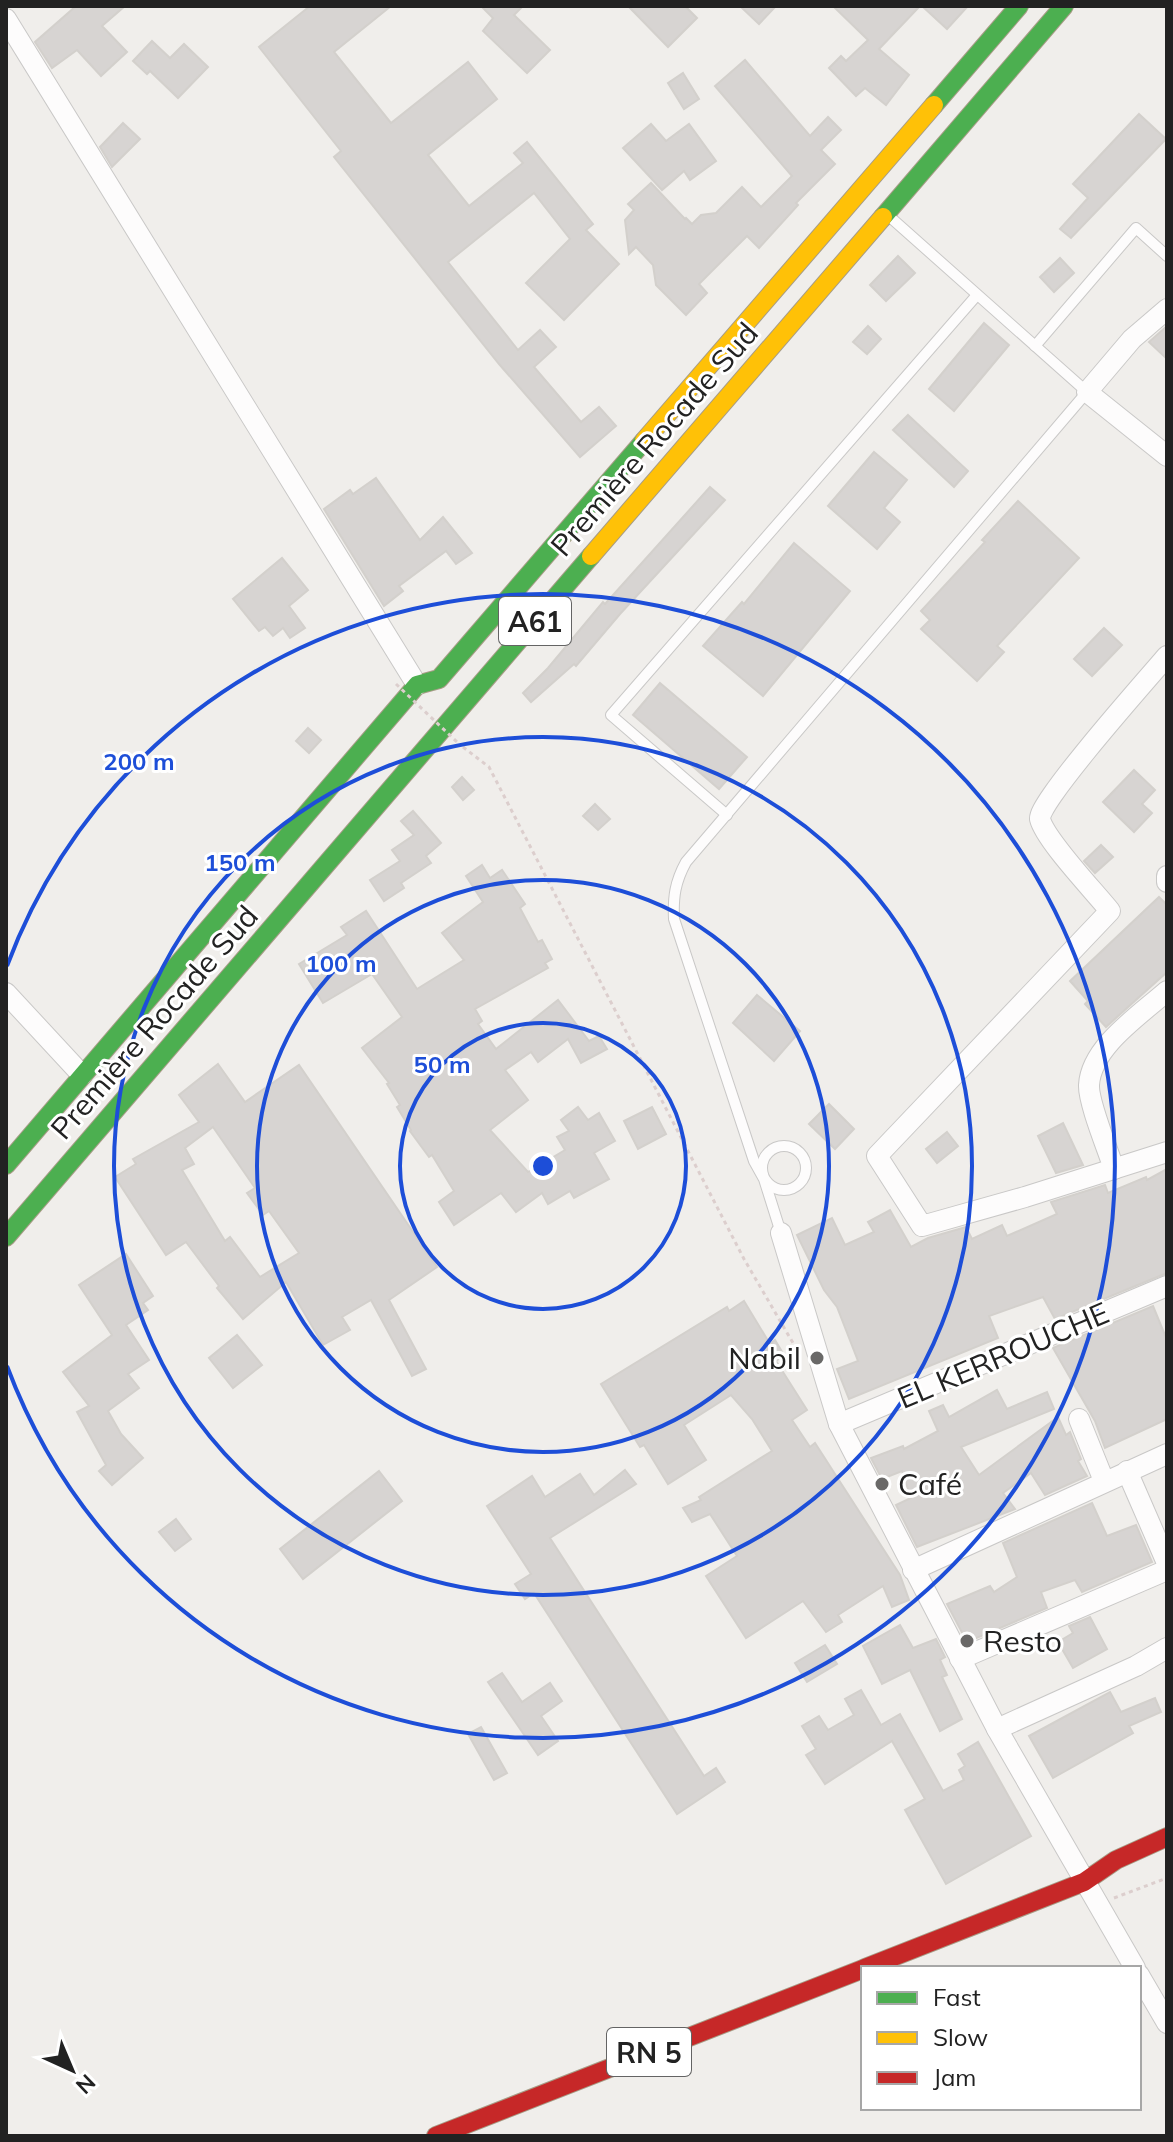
<svg xmlns="http://www.w3.org/2000/svg" width="1173" height="2142" font-family="Mulish,sans-serif">
<style>
.building{fill:#d7d4d2;stroke:#d3d0cc;stroke-width:2;fill-rule:evenodd}
.lines{fill:none;stroke-linecap:round;stroke-linejoin:round}
.lane-casing{stroke:#c9c8c7;stroke-width:12}
.street-casing{stroke:#c9c8c7;stroke-width:22}
.fast-casing{stroke:#a79c86;stroke-width:20}
.slow-casing{stroke:#a79c86;stroke-width:20}
.jam-casing{stroke:#a79c86;stroke-width:20}
.path{stroke:#dccecd;stroke-width:3;stroke-dasharray:4 4;stroke-linecap:butt}
.lane{stroke:#fdfcfc;stroke-width:10}
.street{stroke:#fdfcfc;stroke-width:20}
.fast{stroke:#4caf50;stroke-width:18}
.slow{stroke:#ffc107;stroke-width:18}
.jam{stroke:#c62828;stroke-width:18}
.path-bridge{stroke:#dccecd;stroke-width:3;stroke-dasharray:4 4;stroke-linecap:butt}
.ring{fill:none;stroke:#1d4ed8;stroke-width:4}
.poi-dot{fill:#6a6968;stroke:#fff;stroke-width:3}
.labels{text-anchor:middle;dominant-baseline:central;stroke-width:6;stroke-linejoin:round;paint-order:stroke}
.shield{fill:#fff;stroke:#646464;stroke-width:2}
.shield-label{font-size:28px;font-weight:bold;fill:#222}
.street-label{font-size:30px;fill:#222;stroke:#fff}
.poi-label{font-size:30px;fill:#222;stroke:#fff;text-anchor:start}
.centre{fill:#1d4ed8;stroke:#fff;stroke-width:4}
.ring-label{font-size:24px;text-anchor:middle;font-weight:bold;fill:#1d4ed8;stroke:#fff;stroke-width:6;stroke-linejoin:round;paint-order:stroke}
</style>
<rect width="100%" height="100%" fill="#f0eeeb"/>
<g class="building">
<path d="M76,6H125L102,26L127,52L101,76L77,50L52,68L35,42Z"/>
<path d="M310,6H391L334,52L391,123L468,62L497,99L428,155L469,206L523,163L514,153L527,142L593,224L586,230L619,264L564,320L526,283L570,239L534,193L448,262L518,350L540,330L556,347L534,367L581,422L599,407L616,426L580,457L499,364L334,157L341,151L259,47Z"/>
<path d="M481,6H523L514,15L550,50L527,73L483,31L493,18Z"/>
<path d="M628,6H685L697,18L668,47Z"/>
<path d="M740,6H776L759,24Z"/>
<path d="M833,6H920L879,49L909,75L886,105L865,88L856,96L829,68L841,56L846,61L868,40Z"/>
<path d="M922,6H968L947,29Z"/>
<path d="M152,41L170,58L184,44L208,67L178,98L150,71L147,74L133,61Z"/>
<path d="M745,60L810,136L828,117L841,130L821,150L835,164L796,203L798,205L759,248L747,236L699,284L707,293L686,315L656,285L653,265L636,247L629,254L625,220L634,210L628,204L651,183L685,219L686,218L692,224L701,215L716,213L742,187L761,207L792,176L715,86Z"/>
<path d="M683,73L699,99L684,109L668,83Z"/>
<path d="M1139,114L1166,139L1071,238L1060,229L1088,198L1073,184Z"/>
<path d="M123,123L140,139L112,167L100,147Z"/>
<path d="M651,124L666,141L689,124L716,161L690,180L684,171L662,190L623,148Z"/>
<path d="M898,256L915,273L886,301L870,285Z"/>
<path d="M1060,258L1074,273L1054,292L1040,277Z"/>
<path d="M984,323L1009,345L954,411L929,389Z"/>
<path d="M868,326L881,339L867,354L853,342Z"/>
<path d="M1167,326V359L1149,342Z"/>
<path d="M908,415L968,471L954,487L893,430Z"/>
<path d="M874,452L907,480L884,508L900,522L877,549L828,506Z"/>
<path d="M376,478L420,540L443,517L472,553L456,564L446,551L399,586L403,591L384,606L324,509L350,490L353,494Z"/>
<path d="M710,487L725,500L620,614L576,666L574,664L531,702L523,693L548,668L603,602L605,604Z"/>
<path d="M1018,501L1079,558L997,646L1004,652L977,681L921,629L930,620L921,611L985,542L982,540Z"/>
<path d="M794,543L850,591L763,696L703,646L742,602L744,604Z"/>
<path d="M282,558L308,590L289,606L305,628L290,638L283,628L273,636L265,627L259,631L233,599Z"/>
<path d="M1104,628L1122,645L1092,676L1074,659Z"/>
<path d="M660,683L747,757L719,789L633,715Z"/>
<path d="M308,728L321,740L309,753L296,741Z"/>
<path d="M1134,770L1155,790L1142,804L1152,813L1134,832L1103,802Z"/>
<path d="M462,777L474,790L463,800L452,787Z"/>
<path d="M595,804L610,819L598,830L583,816Z"/>
<path d="M413,811L441,843L426,856L431,863L401,883L404,888L384,901L370,880L400,861L392,850L414,835L401,821Z"/>
<path d="M1101,845L1113,857L1095,873L1084,861Z"/>
<path d="M482,865L490,878L502,870L525,904L520,908L538,942L542,940L552,959L545,963L548,968L475,1009L482,1021L478,1024L496,1049L558,1000L589,1041L599,1036L607,1049L581,1063L568,1039L538,1062L531,1052L505,1070L528,1100L490,1130L528,1172L565,1150L557,1137L569,1131L561,1120L578,1107L588,1120L599,1113L615,1141L594,1153L609,1179L574,1198L570,1191L548,1204L542,1193L516,1212L501,1193L454,1225L439,1202L454,1191L432,1155L429,1157L410,1131L411,1130L397,1107L400,1105L387,1084L389,1083L362,1048L402,1017L372,974L323,1003L299,964L347,935L341,927L366,911L417,989L464,960L442,933L483,902L466,876Z"/>
<path d="M1159,897L1167,905V972L1106,1027L1085,1004L1088,1001L1070,981Z"/>
<path d="M757,995L800,1031L774,1061L733,1023Z"/>
<path d="M218,1064L245,1102L299,1065L437,1267L389,1300L426,1369L412,1376L371,1300L342,1317L350,1330L323,1345L286,1282L243,1319L217,1288L219,1286L186,1242L166,1255L115,1177L136,1164L133,1159L199,1122L179,1095ZM213,1127L255,1188L247,1193L263,1215L269,1211L299,1253L260,1277L230,1237L225,1241L182,1170L194,1164L185,1148Z"/>
<path d="M829,1104L854,1129L835,1149L809,1124Z"/>
<path d="M652,1107L666,1134L638,1149L624,1121Z"/>
<path d="M1063,1123L1083,1165L1056,1173L1038,1136Z"/>
<path d="M947,1132L958,1146L937,1163L926,1149Z"/>
<path d="M1167,1169V1273L1055,1319L1043,1297L989,1316L998,1338L849,1399L837,1369L858,1361L837,1307L824,1290L797,1235L832,1218L845,1245L874,1232L868,1222L890,1210L911,1247L928,1238L966,1227L972,1239L1002,1225L1007,1236L1057,1214L1051,1202L1105,1185L1108,1193L1146,1177L1147,1180Z"/>
<path d="M126,1254L153,1296L143,1303L148,1310L126,1325L149,1360L128,1374L139,1388L108,1411L121,1434L143,1458L112,1485L99,1471L106,1465L77,1412L89,1406L63,1372L112,1335L79,1285Z"/>
<path d="M744,1301L770,1344L775,1340L784,1355L776,1361L807,1410L792,1420L810,1447L815,1443L900,1575L909,1600L892,1607L883,1586L838,1615L842,1622L826,1632L803,1601L746,1638L706,1576L737,1556L710,1514L692,1522L683,1508L701,1500L699,1497L772,1451L752,1419L731,1395L684,1425L706,1460L668,1484L644,1445L640,1447L601,1384L727,1307L729,1311Z"/>
<path d="M1153,1306L1167,1340V1419L1105,1448L1095,1421L1053,1348Z"/>
<path d="M237,1335L262,1365L233,1388L209,1358Z"/>
<path d="M997,1390L1007,1409L1047,1392L1054,1409L961,1447L979,1475L1058,1417L1066,1435L1070,1432L1081,1459L1078,1461L1087,1476L1045,1495L1031,1473L1003,1493L1015,1509L917,1547L896,1505L911,1498L902,1471L882,1479L871,1458L903,1446L904,1449L938,1431L929,1411L943,1405L949,1417Z"/>
<path d="M625,1470L636,1484L550,1538L704,1776L716,1768L725,1782L677,1814L534,1593L525,1599L515,1584L531,1574L487,1506L532,1476L545,1497L580,1474L594,1495Z"/>
<path d="M379,1471L402,1501L303,1579L280,1549Z"/>
<path d="M1092,1503L1107,1536L1136,1525L1152,1562L1082,1592L1075,1580L1041,1592L1047,1608L967,1642L947,1604L990,1586L994,1592L1017,1577L1003,1543Z"/>
<path d="M176,1519L191,1539L175,1551L159,1532Z"/>
<path d="M1090,1617L1107,1649L1073,1668L1058,1642L1073,1633L1069,1626Z"/>
<path d="M900,1625L913,1648L936,1639L945,1657L940,1660L947,1675L942,1677L962,1719L940,1731L910,1670L882,1684L863,1646Z"/>
<path d="M825,1645L837,1664L807,1682L795,1663Z"/>
<path d="M502,1673L522,1702L550,1683L562,1701L541,1716L558,1741L538,1755L488,1682Z"/>
<path d="M861,1690L881,1725L900,1714L943,1791L964,1780L959,1770L965,1766L958,1754L978,1742L1031,1836L946,1884L905,1810L925,1799L892,1741L825,1784L806,1755L816,1749L802,1726L819,1716L828,1730L854,1715L845,1699Z"/>
<path d="M1110,1692L1121,1712L1155,1698L1161,1712L1129,1726L1133,1733L1053,1778L1029,1736Z"/>
<path d="M481,1727L507,1773L494,1780L468,1734Z"/>
</g>
<g class="lines">
<defs>
<g id="lane">
<path d="M1035,346L1136,228L1167,256"/>
<path d="M727,815L611,715L977,295"/>
<circle cx="784" cy="1168" r="22"/>
<path d="M781,1233L764,1179L754,1161L674,919C673,897 675,882 686,862L1087,392L890,217"/>
</g>
<g id="street">
<path d="M6,19L417,685"/>
<path d="M1167,309L1132,339L1087,392L1167,456"/>
<path d="M1167,656C1149,677 1037,803 1040,819C1045,840 1095,892 1110,911L877,1156L922,1226L1025,1197L1167,1152"/>
<path d="M1167,876V882"/>
<path d="M6,993L82,1075"/>
<path d="M1114,1169C1108,1150 1088,1102 1089,1085C1091,1047 1140,1015 1167,991"/>
<path d="M781,1233L839,1424L997,1729L1135,1968"/>
<path d="M1079,1419L1104,1481"/>
<path d="M839,1424L1167,1286"/>
<path d="M1127,1471L1167,1563"/>
<path d="M913,1570L1167,1454"/>
<path d="M960,1659L1167,1570"/>
<path d="M997,1729L1136,1666L1167,1648"/>
<path d="M1139,1975L1167,2023"/>
</g>
<g id="fast">
<path d="M934,105L1019,6"/>
<path d="M883,217L1064,6"/>
<path d="M6,1165L417,685L439,679L644,441"/>
<path d="M6,1237L591,556"/>
</g>
<g id="slow">
<path d="M644,441L934,105"/>
<path d="M591,556L883,217"/>
</g>
<g id="jam">
<path d="M865,1968L1084,1882L1116,1860L1167,1837"/>
<path d="M436,2136L863,1969"/>
</g>
</defs>
<use href="#lane" class="lane-casing"/>
<use href="#street" class="street-casing"/>
<use href="#fast" class="fast-casing"/>
<use href="#slow" class="slow-casing"/>
<use href="#jam" class="jam-casing"/>
<g class="path">
<path d="M463,747L489,767L744,1259L793,1343"/>
<path d="M1114,1898L1167,1878"/>
</g>
<use href="#lane" class="lane"/>
<use href="#street" class="street"/>
<use href="#fast" class="fast"/>
<use href="#slow" class="slow"/>
<use href="#jam" class="jam"/>
<path class="path-bridge" d="M396,684L457,742"/>
</g>
<g class="ring">
<circle cx="543" cy="1166" r="143"/>
<circle cx="543" cy="1166" r="286"/>
<circle cx="543" cy="1166" r="429"/>
<path d="M7 966A572 572 0 1 1 7 1366"/>
</g>
<g class="poi-dot">
<circle cx="817" cy="1358" r="8"/>
<circle cx="882" cy="1484" r="8"/>
<circle cx="967" cy="1641" r="8"/>
</g>
<g class="labels">
<g class="shield">
<rect x="499" y="597" width="72" height="48" rx="6"/>
<rect x="607" y="2028" width="84" height="48" rx="6"/>
</g>
<g class="shield-label">
<text x="535" y="621">A61</text>
<text x="649" y="2052">RN 5</text>
</g>
<g class="street-label">
<text transform="translate(654 439) rotate(-49)">Première Rocade Sud</text>
<text transform="translate(154 1022) rotate(-49)">Première Rocade Sud</text>
<text transform="translate(1003 1355) rotate(-23)">EL KERROUCHE</text>
</g>
<g class="poi-label">
<text x="801" y="1358" text-anchor="end">Nabil</text>
<text x="898" y="1484">Café</text>
<text x="983" y="1641">Resto</text>
</g>
</g>
<circle cx="543" cy="1166" r="12" class="centre"/>
<g class="ring-label">
<text x="139" y="770">200 m</text>
<text x="240" y="871">150 m</text>
<text x="341" y="972">100 m</text>
<text x="442" y="1073">50 m</text>
</g>
<rect width="1173" height="2142" fill="none" stroke="#222222" stroke-width="16"/>
<rect x="861" y="1966" width="280" height="144" fill="#ffffff" stroke="#a7a7a7" stroke-width="2"/>
<rect x="877" y="1992" width="40" height="12" fill="#4caf50" stroke="#a7a7a7" stroke-width="2"/>
<text x="933" y="2006" font-size="24" fill="#222222">Fast</text>
<rect x="877" y="2032" width="40" height="12" fill="#ffc107" stroke="#a7a7a7" stroke-width="2"/>
<text x="933" y="2046" font-size="24" fill="#222222">Slow</text>
<rect x="877" y="2072" width="40" height="12" fill="#c62828" stroke="#a7a7a7" stroke-width="2"/>
<text x="933" y="2086" font-size="24" fill="#222222">Jam</text>
<g transform="translate(72 2070) rotate(136)" stroke="#ffffff" stroke-width="6" paint-order="stroke">
<path d="M0-6L14 30L0 20L-14 30Z" fill="#222222"/>
<text y="-12" font-size="22" font-weight="bold" text-anchor="middle" fill="#222222">N</text>
</g>
</svg>
